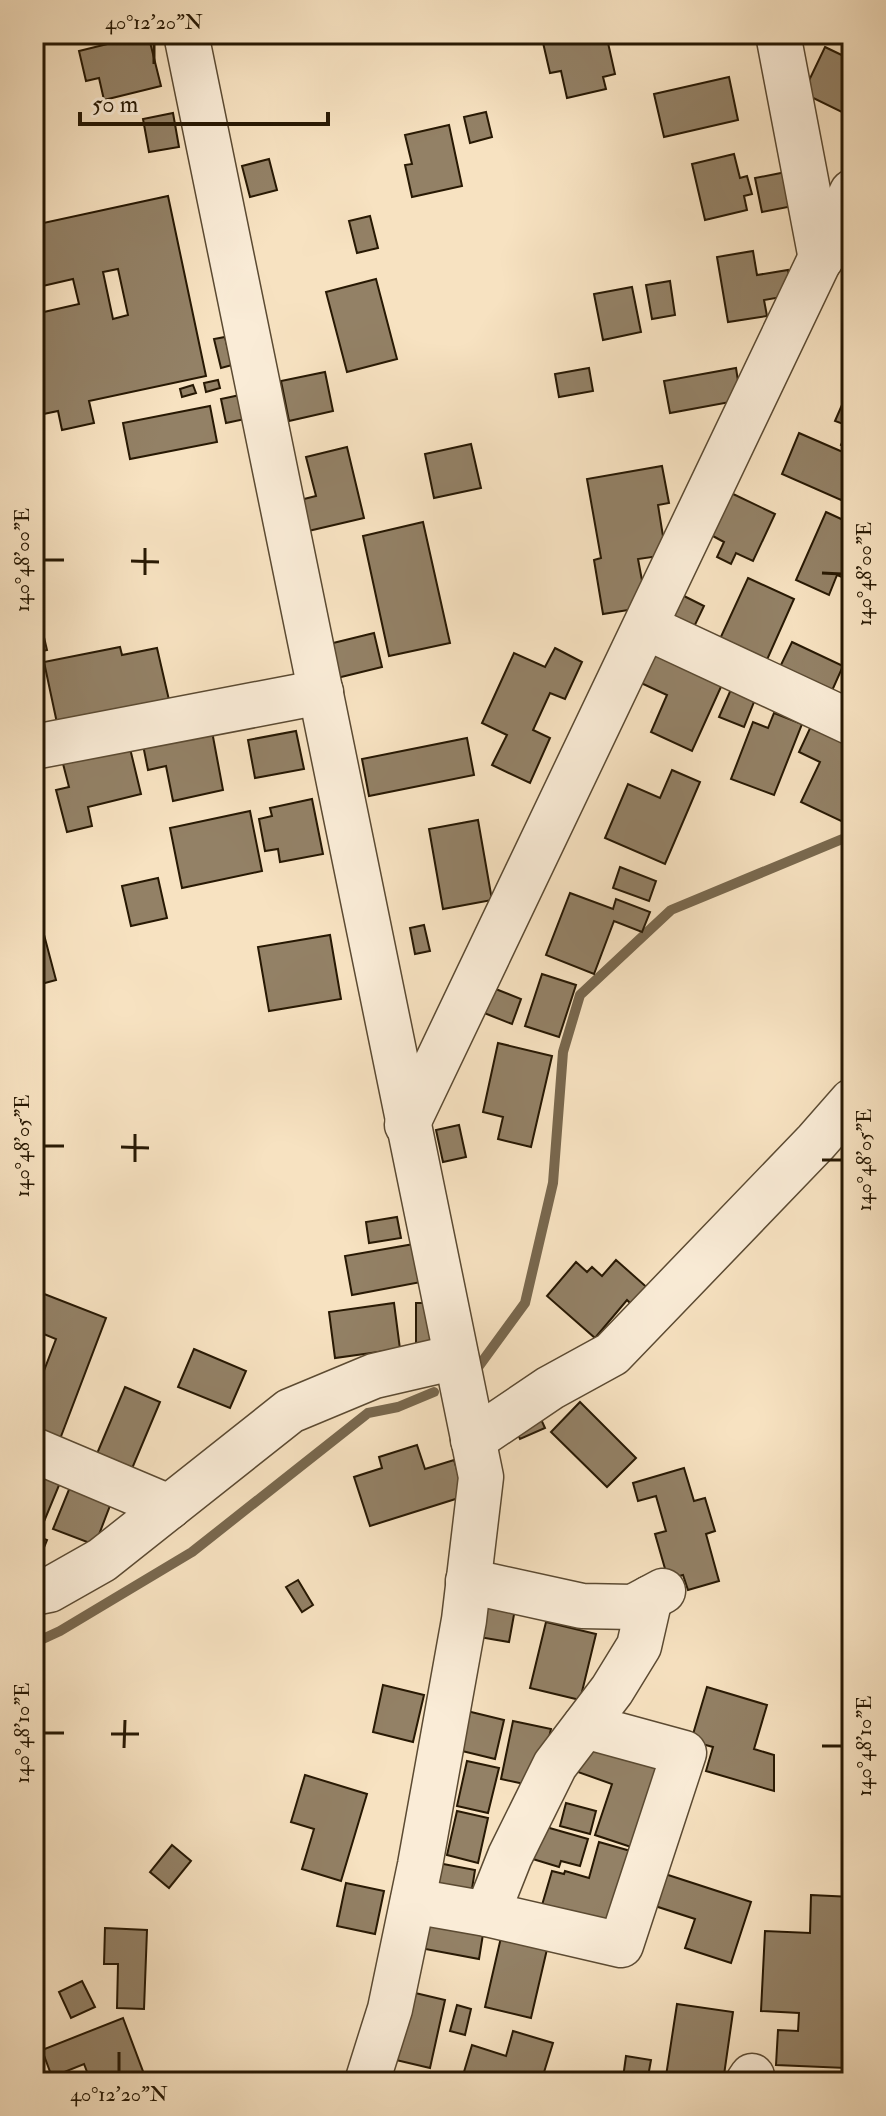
<svg xmlns="http://www.w3.org/2000/svg" width="886" height="2116" font-family="'IM FELL Double Pica',serif">
<style>
.lines{fill:none;stroke-linecap:round;stroke-linejoin:round}
.stream{stroke:#79684e;stroke-width:10}
.building{fill:#938166;stroke:#271803;stroke-width:2;fill-rule:evenodd}
.minor-casing{stroke:#5b4a32;stroke-width:47}
.minor{stroke:#faecd7;stroke-width:44}
.ticks{fill:none;stroke:#271803;stroke-width:3}
.neatline{fill:none;stroke:#271803;stroke-width:3}
.ticks-label{font-size:20px;text-anchor:middle;fill:#271803}
</style>
<rect width="100%" height="100%" fill="#f7e2c1"/>
<filter id="stains"><feTurbulence type="fractalNoise" baseFrequency=".0025" numOctaves="4"/><feColorMatrix values="0 0 0 0 .2 0 0 0 0 .09 0 0 0 0 .02 0 0 0 .5 -.17"/></filter>
<radialGradient id="worn" r=".72"><stop offset=".6" stop-color="#630" stop-opacity="0"/><stop offset="1" stop-color="#630" stop-opacity=".3"/></radialGradient>
<g class="lines">
<g class="stream">
<path d="M479,1366L525,1303L553,1183L563,1052L580,995L671,910L852,835"/>
<path d="M34,1643L60,1631L192,1552L368,1413L398,1407L434,1392"/>
</g>
</g>
<g class="building">
<path d="M72,34H100L73,39Z"/>
<path d="M148,34L161,86L104,100L99,78L86,81L79,51Z"/>
<path d="M483,34H506L484,39Z"/>
<path d="M541,34H606L615,74L603,77L606,89L567,98L561,71L550,73Z"/>
<path d="M825,47L852,60V117L803,93Z"/>
<path d="M729,77L738,120L664,137L654,94Z"/>
<path d="M486,112L492,137L470,143L464,117Z"/>
<path d="M173,113L179,147L149,152L143,119Z"/>
<path d="M449,125L462,186L412,197L405,165L412,164L405,135Z"/>
<path d="M734,154L740,178L747,176L752,194L744,196L747,210L705,220L692,164Z"/>
<path d="M269,159L277,190L250,197L242,166Z"/>
<path d="M786,172L793,206L762,212L755,178Z"/>
<path d="M168,196L206,376L89,401L94,423L62,430L58,411L34,416V310L35,314L79,304L73,279L34,288V225ZM118,269L128,315L113,319L103,272Z"/>
<path d="M370,216L378,248L357,253L349,221Z"/>
<path d="M753,251L757,275L788,270L793,295L764,300L767,316L728,322L717,257Z"/>
<path d="M376,279L397,359L347,372L326,292Z"/>
<path d="M670,281L675,315L652,319L646,285Z"/>
<path d="M632,287L641,332L603,340L594,294Z"/>
<path d="M225,337L232,365L221,368L214,339Z"/>
<path d="M589,368L593,391L559,397L555,374Z"/>
<path d="M736,368L741,400L670,413L664,381Z"/>
<path d="M325,372L333,411L289,421L281,381Z"/>
<path d="M218,380L220,388L206,392L204,383Z"/>
<path d="M852,382V450L841,445L849,426L835,421Z"/>
<path d="M193,385L196,393L182,397L180,389Z"/>
<path d="M240,395L245,419L226,423L221,399Z"/>
<path d="M210,406L217,442L130,459L123,423Z"/>
<path d="M799,433L852,456V493L846,491L841,500L782,474Z"/>
<path d="M471,444L481,488L434,498L425,454Z"/>
<path d="M347,447L364,518L304,532L296,501L316,496L306,457Z"/>
<path d="M662,466L669,503L658,505L666,555L638,559L647,607L603,614L594,560L601,558L587,479Z"/>
<path d="M731,493L775,514L753,561L736,553L731,564L717,557L724,542L711,535Z"/>
<path d="M826,512L852,524V581L837,575L829,595L796,580Z"/>
<path d="M423,522L450,643L389,656L363,536Z"/>
<path d="M748,578L794,599L766,662L719,641Z"/>
<path d="M678,593L704,606L693,629L666,615Z"/>
<path d="M34,595L47,650L34,653Z"/>
<path d="M374,633L382,667L337,678L329,644Z"/>
<path d="M792,642L843,666L831,693L779,669Z"/>
<path d="M120,647L122,655L157,648L169,700L57,723L44,662Z"/>
<path d="M555,648L582,662L565,699L550,693L533,730L550,738L530,783L492,765L507,735L482,723L514,653L545,667Z"/>
<path d="M656,648L725,678L692,751L651,732L667,695L641,683Z"/>
<path d="M732,687L756,697L744,727L719,717Z"/>
<path d="M774,713L802,724L774,795L731,779L753,722L768,728Z"/>
<path d="M812,724L852,744V815L841,821L801,802L820,762L799,752Z"/>
<path d="M211,726L223,790L173,801L166,766L148,770L142,740Z"/>
<path d="M296,731L304,769L255,778L248,740Z"/>
<path d="M467,738L474,775L369,796L362,759Z"/>
<path d="M128,740L141,794L88,807L92,826L67,832L56,790L69,787L61,756Z"/>
<path d="M672,770L700,782L665,864L605,838L628,784L660,798Z"/>
<path d="M312,799L323,854L280,862L278,849L265,851L259,819L272,816L270,808Z"/>
<path d="M250,811L262,871L182,888L170,828Z"/>
<path d="M478,820L492,900L443,909L429,829Z"/>
<path d="M620,867L656,881L649,901L613,888Z"/>
<path d="M158,878L167,918L131,926L122,886Z"/>
<path d="M570,893L613,909L616,899L650,912L642,932L614,921L594,974L546,955Z"/>
<path d="M38,912L56,980L34,986V913Z"/>
<path d="M424,925L430,951L415,954L410,928Z"/>
<path d="M330,935L341,999L269,1011L258,947Z"/>
<path d="M542,974L576,985L559,1037L525,1026Z"/>
<path d="M488,986L521,999L512,1024L479,1011Z"/>
<path d="M498,1043L552,1056L531,1147L498,1139L503,1117L483,1112Z"/>
<path d="M459,1125L466,1157L443,1162L436,1130Z"/>
<path d="M397,1217L401,1238L369,1243L366,1222Z"/>
<path d="M414,1244L421,1282L352,1295L345,1256Z"/>
<path d="M616,1260L651,1291L636,1309L627,1300L595,1338L547,1296L576,1262L587,1272L592,1267L602,1276Z"/>
<path d="M34,1290L106,1318L60,1439L34,1429V1397L56,1339L34,1330Z"/>
<path d="M394,1303L400,1349L335,1358L329,1312Z"/>
<path d="M416,1303H430V1348L416,1347Z"/>
<path d="M194,1349L246,1371L230,1408L178,1387Z"/>
<path d="M125,1387L160,1402L131,1471L96,1456Z"/>
<path d="M580,1402L636,1458L607,1487L551,1432Z"/>
<path d="M540,1417L545,1428L520,1439L516,1429Z"/>
<path d="M417,1445L425,1469L454,1460L465,1496L370,1526L354,1477L382,1468L379,1457Z"/>
<path d="M34,1466L62,1478L43,1524L34,1520Z"/>
<path d="M684,1468L694,1501L705,1498L715,1531L706,1534L719,1581L688,1590L683,1575L668,1579L655,1534L666,1531L656,1496L638,1501L633,1483Z"/>
<path d="M70,1487L111,1503L95,1545L53,1529Z"/>
<path d="M34,1535L47,1540L34,1572Z"/>
<path d="M298,1580L313,1605L302,1612L286,1587Z"/>
<path d="M485,1604L515,1609L509,1642L479,1637Z"/>
<path d="M546,1622L596,1634L580,1700L530,1688Z"/>
<path d="M383,1685L424,1695L413,1742L373,1732Z"/>
<path d="M707,1687L767,1705L754,1749L774,1755V1791L706,1771L713,1747L691,1741Z"/>
<path d="M467,1711L504,1720L495,1759L458,1750Z"/>
<path d="M513,1721L551,1729L544,1759L529,1785L501,1779Z"/>
<path d="M585,1742L667,1769L640,1850L595,1835L612,1784L575,1771Z"/>
<path d="M467,1761L499,1768L488,1813L457,1806Z"/>
<path d="M305,1775L367,1794L341,1881L302,1869L314,1829L291,1822Z"/>
<path d="M566,1803L596,1811L590,1834L560,1826Z"/>
<path d="M457,1811L488,1818L478,1863L447,1855Z"/>
<path d="M532,1823L588,1839L580,1866L561,1861L559,1867L523,1856Z"/>
<path d="M599,1842L634,1852L610,1933L540,1912L552,1871L564,1874L565,1871L589,1878Z"/>
<path d="M172,1845L191,1861L169,1888L150,1872Z"/>
<path d="M438,1863L475,1870L471,1895L434,1888Z"/>
<path d="M662,1873L751,1902L731,1963L685,1948L695,1919L652,1905Z"/>
<path d="M346,1883L384,1891L375,1934L337,1926Z"/>
<path d="M811,1895L852,1897L846,2068L776,2065L778,2030L798,2031L799,2013L761,2011L765,1931L810,1933Z"/>
<path d="M426,1917L484,1928L479,1959L420,1948Z"/>
<path d="M105,1928L147,1930L144,2009L117,2008L118,1964H104Z"/>
<path d="M502,1933L548,1945L531,2018L485,2007Z"/>
<path d="M82,1981L95,2007L71,2018L59,1992Z"/>
<path d="M411,1992L445,2000L430,2068L396,2060Z"/>
<path d="M677,2004L733,2012L723,2082L666,2076Z"/>
<path d="M457,2005L471,2009L465,2035L450,2031Z"/>
<path d="M123,2018L147,2082H91L84,2064L52,2077L42,2050Z"/>
<path d="M513,2031L553,2043L541,2082H461L472,2045L506,2056Z"/>
<path d="M626,2056L651,2060L647,2082L623,2078Z"/>
<path d="M792,2080L849,2082H792Z"/>
</g>
<g class="lines">
<defs>
<g id="minor">
<path d="M186,34L481,1477L464,1620L420,1865L390,2009L367,2082"/>
<path d="M778,34L821,259"/>
<path d="M646,627L852,723"/>
<path d="M34,747L321,692"/>
<path d="M407,1125L852,192"/>
<path d="M473,1440L550,1388L612,1354L816,1142L852,1101"/>
<path d="M34,1450L169,1507"/>
<path d="M468,1581L582,1606L633,1607L663,1591"/>
<path d="M34,1593L49,1590L102,1560L290,1411L374,1376L456,1357"/>
<path d="M413,1901L487,1914L621,1945L684,1753L585,1726"/>
<path d="M487,1914L510,1856L555,1765L612,1690L639,1646L650,1598"/>
<path d="M748,2082L752,2076"/>
</g>
</defs>
<use href="#minor" class="minor-casing"/>
<use href="#minor" class="minor"/>
</g>
<path class="ticks" d="M154,64V44M44,560H64M131,561L159,562M822,573L842,574M145,575V548M44,1146H64M121,1147L149,1148M822,1160H842M135,1162V1134M44,1733H64M111,1734H139M822,1746H842M124,1748L125,1720M119,2072V2052"/>
<rect width="886" height="2116" fill="none" stroke="#f7e2c1" stroke-width="88"/>
<path d="M80 112v12h248v-12" fill="none" stroke="#271803" stroke-width="4"/>
<text x="92" y="112" font-size="24" fill="#271803" stroke="#faecd7" stroke-width="6" paint-order="stroke">50 m</text>
<rect x="44" y="44" width="798" height="2028" class="neatline"/>
<g class="ticks-label">
<text x="154" y="29">40°12'20"N</text>
<text transform="translate(22 560) rotate(-90)" y="7">140°48'00"E</text>
<text transform="translate(864 574) rotate(-90)" y="7">140°48'00"E</text>
<text transform="translate(22 1146) rotate(-90)" y="7">140°48'05"E</text>
<text transform="translate(864 1160) rotate(-90)" y="7">140°48'05"E</text>
<text transform="translate(22 1733) rotate(-90)" y="7">140°48'10"E</text>
<text transform="translate(864 1746) rotate(-90)" y="7">140°48'10"E</text>
<text x="119" y="2101">40°12'20"N</text>
</g>
<rect width="100%" height="100%" filter="url(#stains)"/>
<rect width="100%" height="100%" fill="url(#worn)"/>
</svg>
